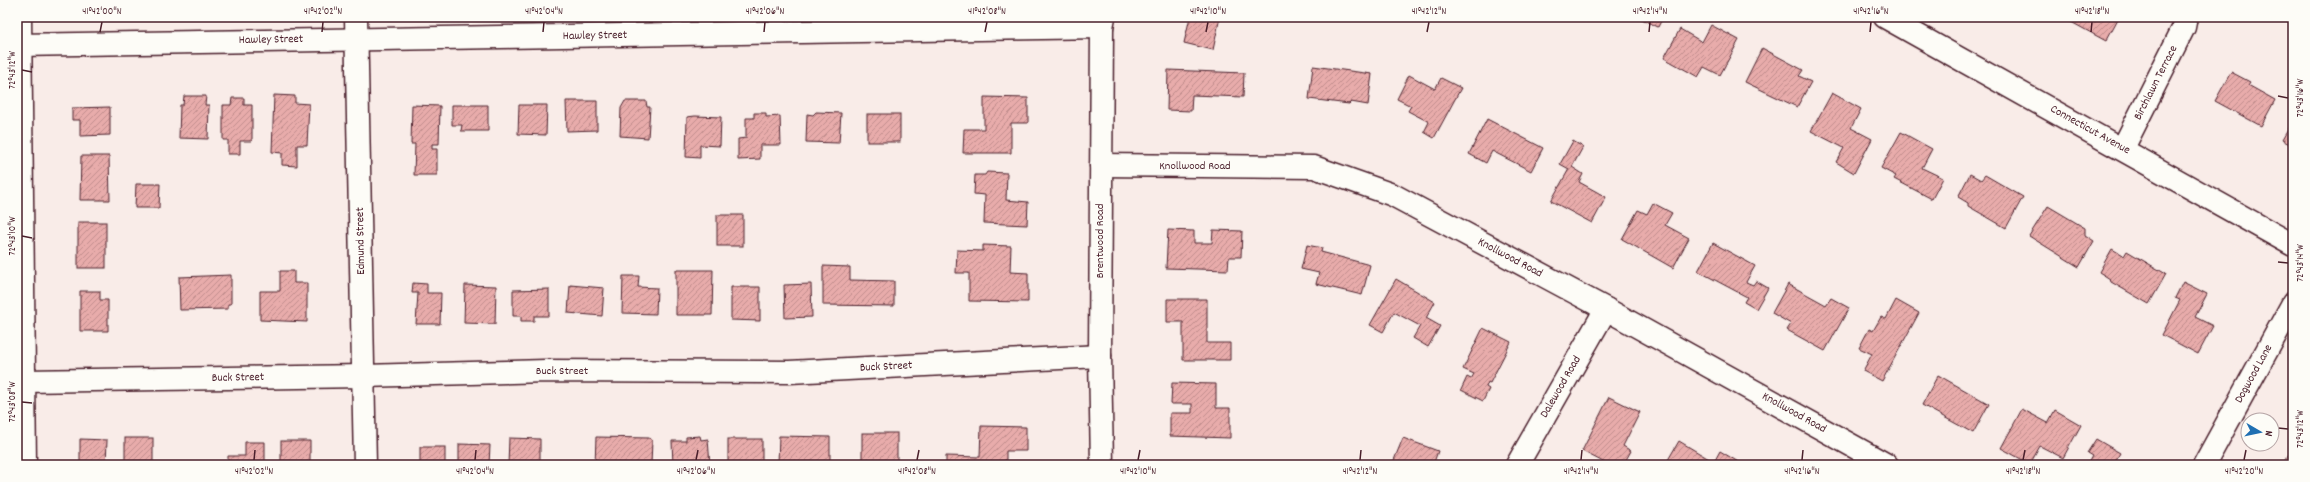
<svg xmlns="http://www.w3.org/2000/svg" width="2310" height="482" font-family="Dekko,sans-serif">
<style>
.building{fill:url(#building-hatch);stroke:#4a1f2b}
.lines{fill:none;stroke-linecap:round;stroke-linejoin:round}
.minor-casing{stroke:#4a1f2b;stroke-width:25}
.minor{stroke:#fdfcf7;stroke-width:22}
.ticks{fill:none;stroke:#4a1f2b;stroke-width:1.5}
.labels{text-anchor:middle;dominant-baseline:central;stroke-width:3;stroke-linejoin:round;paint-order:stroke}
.street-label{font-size:12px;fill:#4a1f2b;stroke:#fdfcf7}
.neatline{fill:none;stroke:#4a1f2b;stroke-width:1.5}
.ticks-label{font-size:10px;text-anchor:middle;fill:#4a1f2b}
</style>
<defs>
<pattern id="building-hatch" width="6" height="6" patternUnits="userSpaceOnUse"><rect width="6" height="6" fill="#e8acab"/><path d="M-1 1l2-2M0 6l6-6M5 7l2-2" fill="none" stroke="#be8b8b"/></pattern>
</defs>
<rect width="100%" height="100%" fill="#f9ece8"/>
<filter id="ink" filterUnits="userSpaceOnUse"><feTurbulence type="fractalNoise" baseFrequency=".025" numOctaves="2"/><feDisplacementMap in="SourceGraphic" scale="8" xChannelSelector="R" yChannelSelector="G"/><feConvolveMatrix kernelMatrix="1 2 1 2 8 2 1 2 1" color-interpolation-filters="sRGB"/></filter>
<g filter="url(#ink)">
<g class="building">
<path d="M1190,17H1220L1213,50L1184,43Z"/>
<path d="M1638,17H1663L1658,27Z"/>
<path d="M2062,17H2119L2106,41Z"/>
<path d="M1711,25L1739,40L1720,75L1704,67L1698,77L1664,58L1680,29L1702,42Z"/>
<path d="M1762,48L1803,70L1799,76L1811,82L1797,107L1745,82Z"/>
<path d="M1313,66L1372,74L1368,105L1351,102L1349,104L1309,99Z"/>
<path d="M1168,70L1244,73L1243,97L1192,95L1191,111L1167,110Z"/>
<path d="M2231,72L2250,82L2248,85L2275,100L2261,126L2215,101Z"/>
<path d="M1409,75L1435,89L1441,78L1461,88L1434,138L1424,132L1429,122L1408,111L1411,106L1397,99Z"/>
<path d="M1832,93L1861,109L1851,128L1872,139L1854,173L1836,162L1844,148L1811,131Z"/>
<path d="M274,95L295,96V103L309,104L307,145H297V166L282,165V153L272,152Z"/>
<path d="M184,96H206L205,105H209L208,139L179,138L180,105H183Z"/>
<path d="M984,97L1028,98V123H1011V153H963L964,129H984Z"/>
<path d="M232,98H244V105H252V141H240V154H228V140H223V105H231Z"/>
<path d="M566,101H597V130L567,131Z"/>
<path d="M625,101H646L647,107H650L648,138L620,136L621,108Z"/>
<path d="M412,105L440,106L439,144H432V149H437V175H414L415,144H411Z"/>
<path d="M452,105H488V131H461L462,125H452Z"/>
<path d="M519,105H547L546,135L518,134Z"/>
<path d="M110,107V135L80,136V120H72V108Z"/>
<path d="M816,112L841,113L839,143L806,142L807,114L813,115Z"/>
<path d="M754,113H766V117L780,116L781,145H760V159L738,160V139L746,138V118H754Z"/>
<rect x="867" y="114" width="33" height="28"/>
<path d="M695,116L721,117L720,146L700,145V158L686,157L687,117Z"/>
<path d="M1487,119L1543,148L1531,171L1492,151L1486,163L1469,154Z"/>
<path d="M2293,121V146L2282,140Z"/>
<path d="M1901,132L1932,149L1922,168L1943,178L1932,199L1894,179L1896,176L1881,168Z"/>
<path d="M1573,141L1583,147L1572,167L1583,174L1579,182L1606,197L1592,223L1551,201L1569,169L1560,164Z"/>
<path d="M81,156H109L110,200H80Z"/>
<path d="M987,172L1007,173L1006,200L1028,202L1027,225L984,223L985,195L974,194L975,175H985Z"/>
<path d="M1970,174L1981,180L1985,175L2023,197L2006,228L1968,206V203L1958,197Z"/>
<path d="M136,184H160L159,208H135Z"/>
<path d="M1653,203L1672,213L1665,225L1689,238L1673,268L1622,239L1638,210L1647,214Z"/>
<path d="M2048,206L2085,228V235L2094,241L2079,267L2029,236Z"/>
<rect x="717" y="215" width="26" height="31"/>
<rect x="78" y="222" width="28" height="46"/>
<path d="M1168,230L1194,231V243H1212L1213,230L1242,231L1241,257H1229L1228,270L1166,268Z"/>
<path d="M1713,243L1755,266L1746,282L1753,285L1756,281L1768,288L1756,309L1744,302L1747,297L1698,271Z"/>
<path d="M983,245L1011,246L1010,272L1028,273V302L969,301V273H956L957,250L983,251Z"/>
<path d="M1307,245L1322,248L1321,252L1370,265L1362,295L1316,284L1319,273L1301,269Z"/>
<path d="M2112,249L2124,256L2127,251L2166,274L2149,304L2111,282L2110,279L2099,272Z"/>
<path d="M823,266L850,267V280L894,281V306L823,305Z"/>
<path d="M676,270H713L712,315H676Z"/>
<path d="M280,271H294V283H307V322L260,320V291H280Z"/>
<path d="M231,275V304H228V309L180,310L179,277Z"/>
<path d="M623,276H639L638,287L657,288L656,314L622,313Z"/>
<path d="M1396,279L1435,302L1426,318L1440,326L1428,347L1413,338L1420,326L1394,312L1383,332L1370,325Z"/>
<path d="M2183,282L2207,294L2195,317L2213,326L2198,354L2162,335L2180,300L2175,298Z"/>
<path d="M413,283L427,284V293H441L440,324H416L418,293H412Z"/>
<path d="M811,284L812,317L785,318L784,285Z"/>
<path d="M1788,284L1826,305L1831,298L1849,308L1825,351L1787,330L1791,324L1772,313Z"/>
<path d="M465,285L496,286L495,324L464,323Z"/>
<path d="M570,285L604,288L602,316L568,313Z"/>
<path d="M731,287H760V321L731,320Z"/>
<path d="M549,289V316H534V321H521V316H513V290Z"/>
<path d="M80,291H100V300H108V331H80Z"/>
<path d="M1167,299H1207V343H1230V360H1183V322H1167Z"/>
<path d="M1896,300L1919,313L1882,381L1863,371L1872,354L1859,348L1869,329L1873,331L1881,317L1886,319Z"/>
<path d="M1483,328L1511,342L1490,383L1488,382L1486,387L1489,389L1483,401L1461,390L1467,377L1471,379L1474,374L1463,369Z"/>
<path d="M1938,375L1989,404L1973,433L1922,405Z"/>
<path d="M1172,383L1216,384V408H1230V438L1170,436V413H1192V404H1171Z"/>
<path d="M1609,397L1640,412L1623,446L1631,451L1623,465H1609L1582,451Z"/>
<path d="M2022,409L2048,423L2055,410L2081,425L2063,458L2040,446L2030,464L2001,448Z"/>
<path d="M981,426L1026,427V451H1006V465H946V456L980,457Z"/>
<rect x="862" y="433" width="35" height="32"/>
<path d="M700,436L701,440L708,439L710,465H673L672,441H686V437Z"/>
<path d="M779,436L830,437V465L778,463Z"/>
<path d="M596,437L649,438L652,440L651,465H595Z"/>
<rect x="125" y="438" width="28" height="27"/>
<path d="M509,438L540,439V465H508Z"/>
<path d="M1403,438L1438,451L1433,465L1423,462L1422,465H1392Z"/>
<path d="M80,439L107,440L106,465H80Z"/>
<rect x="728" y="439" width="34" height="26"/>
<path d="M2096,439L2120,453L2113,465H2087L2092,456L2087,453Z"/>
<rect x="281" y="441" width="29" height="24"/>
<path d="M1679,441L1714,462L1720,451L1740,463L1739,465H1665Z"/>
<path d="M245,442H265V465H228V456H245Z"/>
<path d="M459,444L490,445L489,465H459Z"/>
<rect x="420" y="447" width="25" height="18"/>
<path d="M2293,448V465H2283Z"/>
<path d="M1169,460L1225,462V465H1169Z"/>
</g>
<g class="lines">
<defs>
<g id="minor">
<path d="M20,17L25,465"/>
<path d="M356,17L365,465"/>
<path d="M1885,17L2293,245"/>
<path d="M17,45C378,37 740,35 1102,27"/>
<path d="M2123,148L2184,27L2186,17"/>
<path d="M1101,165L1314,167L1393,195L1606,309L1887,465"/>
<path d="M24,381L364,376L545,371L789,372L1100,356"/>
<path d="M1102,465L1100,356L1102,27L1104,17"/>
<path d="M1517,465L1606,309"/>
<path d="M2204,465L2293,303"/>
</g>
</defs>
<use href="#minor" class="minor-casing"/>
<use href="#minor" class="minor"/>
</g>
</g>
<path class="ticks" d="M100,32L102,22M322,32L323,22M543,32L544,22M764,32L765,22M985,32L987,22M1206,32L1208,22M1427,32L1429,22M1649,32L1650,22M1870,32L1871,22M2091,32L2092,22M22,70L32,72M2278,96L2288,98M22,236L32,238M2278,262L2288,263M22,402L32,403M2278,428L2288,429M254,460L255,450M475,460L476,450M696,460L698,450M917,460L919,450M1138,460L1140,450M1360,460L1361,450M1581,460L1582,450M1802,460L1803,450M2023,460L2025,450M2244,460L2246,450"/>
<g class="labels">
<g class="street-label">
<text transform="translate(595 36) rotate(-1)">Hawley Street</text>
<text transform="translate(271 40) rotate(-1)">Hawley Street</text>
<text transform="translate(2156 83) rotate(-63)">Birchlawn Terrace</text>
<text transform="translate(2090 130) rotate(29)">Connecticut Avenue</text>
<text x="1195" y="166">Knollwood Road</text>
<text transform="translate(361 241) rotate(-91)">Edmund Street</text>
<text transform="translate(1100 241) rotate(-90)">Brentwood Road</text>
<text transform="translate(1510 258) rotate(28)">Knollwood Road</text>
<text transform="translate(886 367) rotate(-3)">Buck Street</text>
<text x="562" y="371">Buck Street</text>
<text transform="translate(2254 374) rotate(-61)">Dogwood Lane</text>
<text transform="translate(238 378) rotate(-1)">Buck Street</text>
<text transform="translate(1561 387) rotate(-60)">Dalewood Road</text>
<text transform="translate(1794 413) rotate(29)">Knollwood Road</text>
</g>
</g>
<rect width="2310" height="482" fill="none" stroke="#fdfcf7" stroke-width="44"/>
<g transform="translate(2260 432) rotate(99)"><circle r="19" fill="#fdfcf7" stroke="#b5a4a5"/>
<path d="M0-3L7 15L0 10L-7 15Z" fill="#1f6fb2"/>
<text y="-6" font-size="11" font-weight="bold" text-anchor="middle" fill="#4a1f2b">N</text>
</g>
<rect x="22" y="22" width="2266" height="438" class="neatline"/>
<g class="ticks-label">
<text x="102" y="14">41°42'00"N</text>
<text x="323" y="14">41°42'02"N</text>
<text x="544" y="14">41°42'04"N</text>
<text x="765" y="14">41°42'06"N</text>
<text x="987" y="14">41°42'08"N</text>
<text x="1208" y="14">41°42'10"N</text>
<text x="1429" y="14">41°42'12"N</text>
<text x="1650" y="14">41°42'14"N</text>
<text x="1871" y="14">41°42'16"N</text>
<text x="2092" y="14">41°42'18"N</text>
<text transform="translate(11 70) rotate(-90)" y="4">72°43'12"W</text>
<text transform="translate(2299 98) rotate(-90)" y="4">72°43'16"W</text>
<text transform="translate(11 236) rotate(-90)" y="4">72°43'10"W</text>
<text transform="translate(2299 263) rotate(-90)" y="4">72°43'14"W</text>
<text transform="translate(11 402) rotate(-90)" y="4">72°43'08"W</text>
<text transform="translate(2299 429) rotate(-90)" y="4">72°43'12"W</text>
<text x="254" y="474">41°42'02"N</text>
<text x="475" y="474">41°42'04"N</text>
<text x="696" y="474">41°42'06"N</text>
<text x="917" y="474">41°42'08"N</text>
<text x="1138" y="474">41°42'10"N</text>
<text x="1360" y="474">41°42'12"N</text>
<text x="1581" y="474">41°42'14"N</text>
<text x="1802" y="474">41°42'16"N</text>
<text x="2023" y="474">41°42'18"N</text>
<text x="2244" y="474">41°42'20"N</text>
</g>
</svg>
